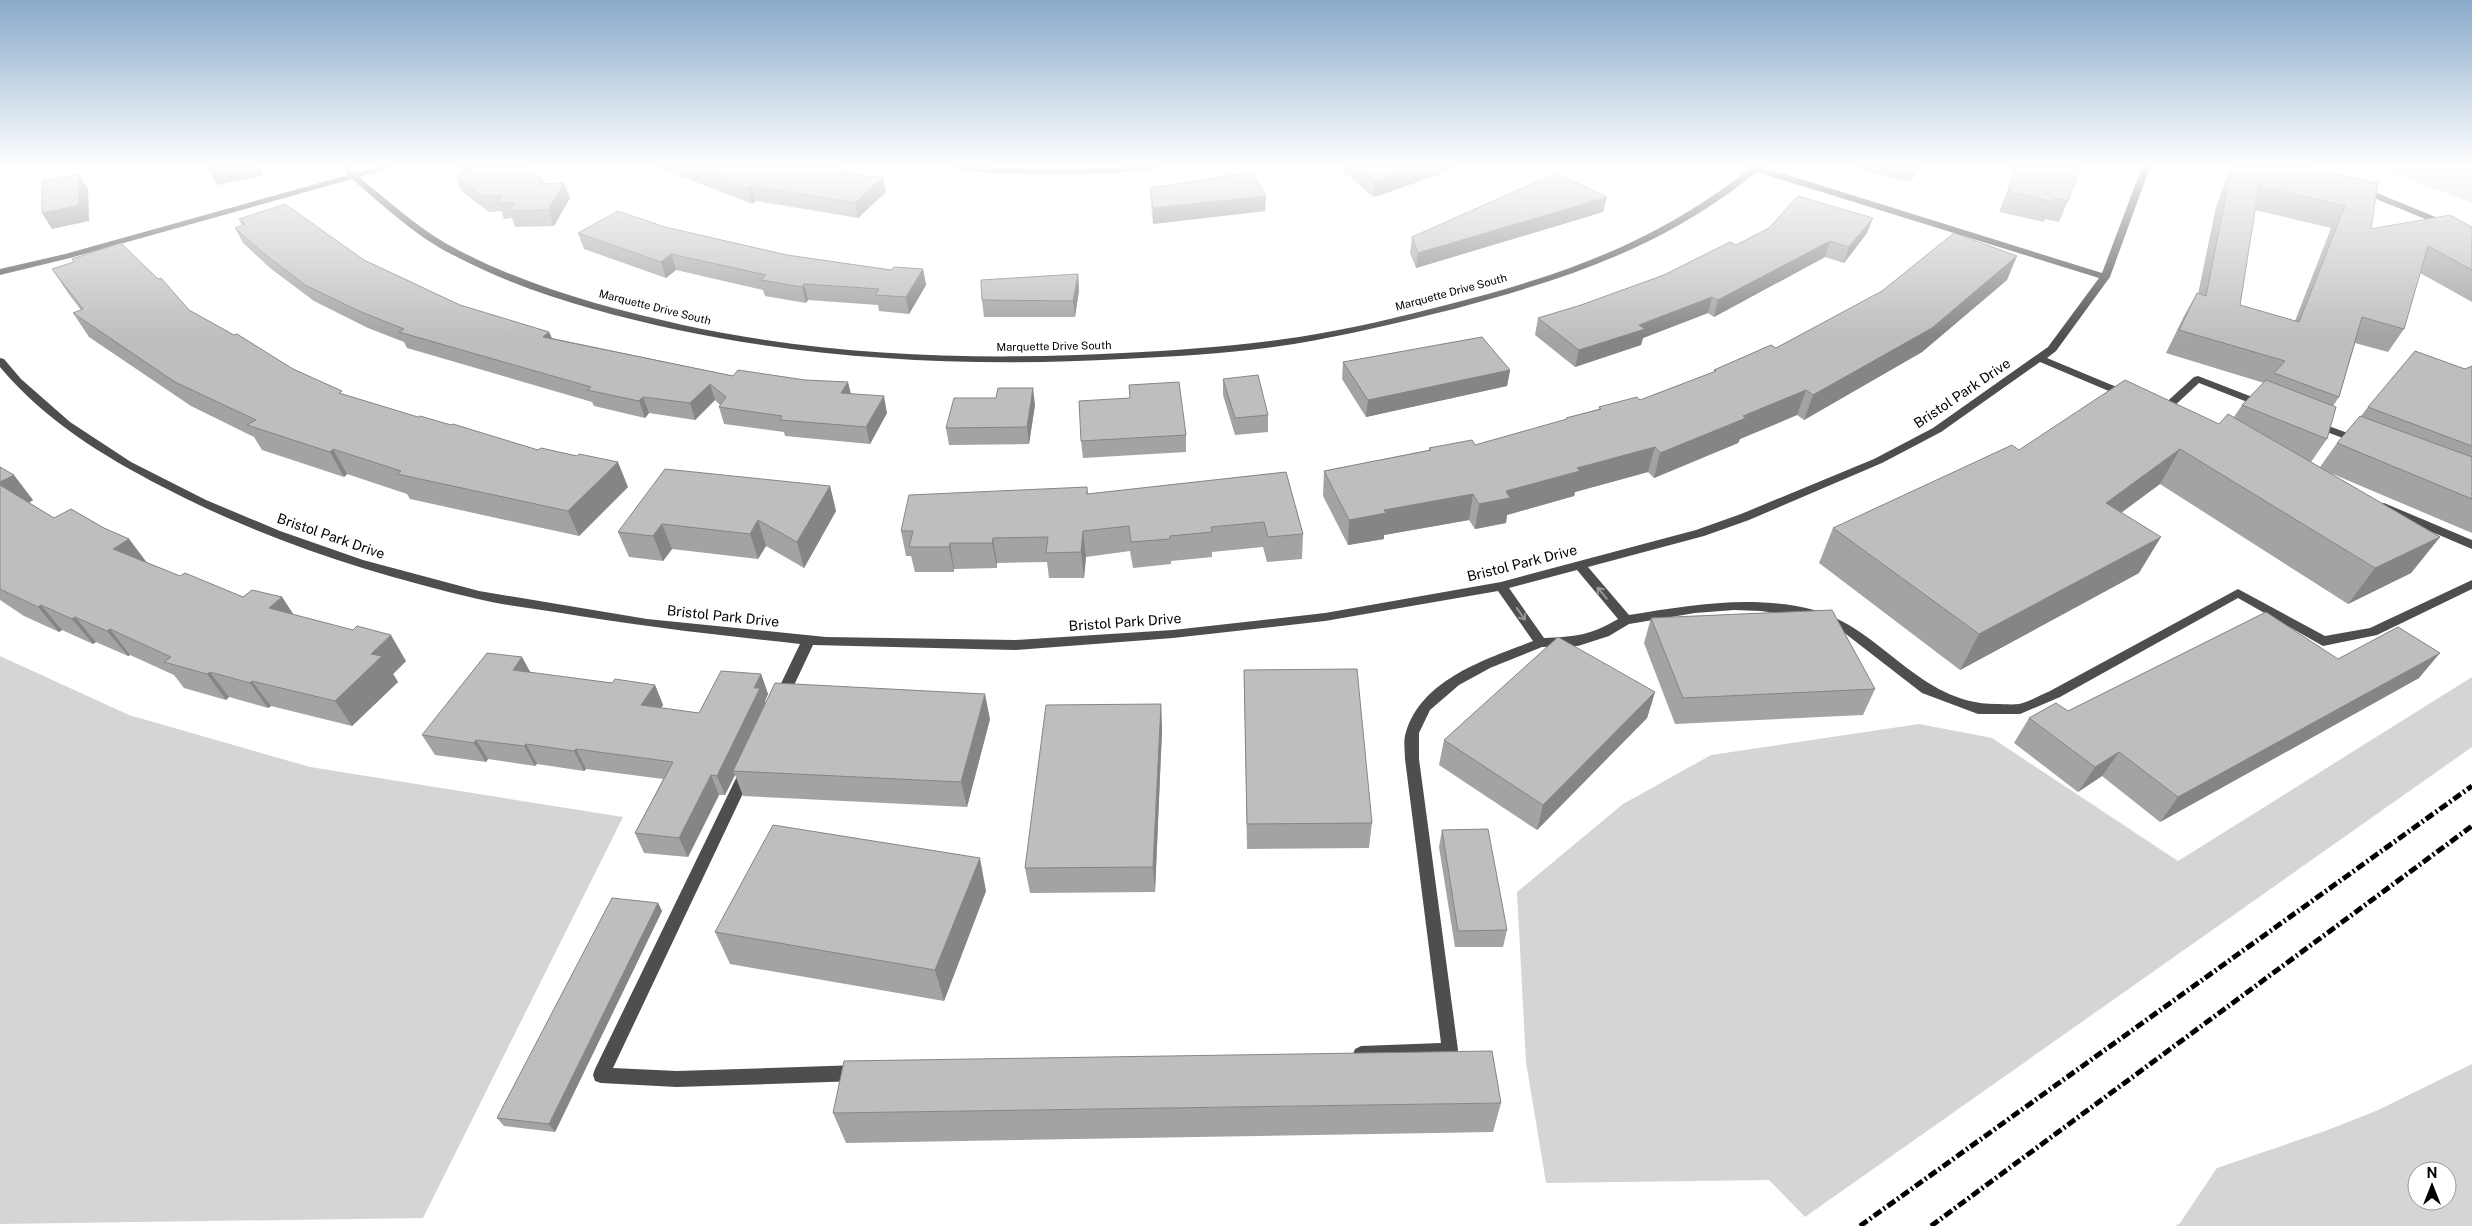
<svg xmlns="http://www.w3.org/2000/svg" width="2472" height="1226" font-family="'Public Sans',sans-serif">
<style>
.green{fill:#d5d5d5;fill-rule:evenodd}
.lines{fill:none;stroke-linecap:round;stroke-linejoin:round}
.minor{fill:#4e4e4e;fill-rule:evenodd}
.rail{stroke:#000;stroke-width:5;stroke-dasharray:9 3 2 3;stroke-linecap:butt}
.wall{fill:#a3a3a3;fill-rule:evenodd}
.shaded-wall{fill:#858585}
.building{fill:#bebebe;stroke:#858585;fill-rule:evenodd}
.oneway{stroke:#959595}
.labels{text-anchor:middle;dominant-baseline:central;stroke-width:4;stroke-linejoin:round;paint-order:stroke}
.far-street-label{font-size:11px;fill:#000;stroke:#fff}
.street-label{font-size:14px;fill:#000;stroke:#fff}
</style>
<rect width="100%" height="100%" fill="#fff"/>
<g class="green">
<path d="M2376,167H2472V203Z"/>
<path d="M0,656L129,715L310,767L623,817L423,1218L0,1224Z"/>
<path d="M2472,677V747L1805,1217L1769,1180L1546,1183L1526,1062L1517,892L1623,804L1711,755L1919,724L1992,738L2178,861Z"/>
<path d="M2472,1064V1226H2175L2180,1223L2217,1168L2325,1131L2376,1111ZM2417,1171H2447V1201H2417Z"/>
</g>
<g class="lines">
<g class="minor">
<path d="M343,167H351L355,173L378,167H390L389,169L359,177C392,204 422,232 460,251C530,287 606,308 683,325C827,356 976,361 1123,353C1182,350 1240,346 1299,337C1350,329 1400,317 1450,304C1516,287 1583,267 1644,236C1682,217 1716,195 1750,169L1747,167H1762L2102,273L2142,167H2150L2110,277L2056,351L2047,358L2131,393V397H2123L2040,362L1941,432L1882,463L1749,520L1704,536L1588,567L1629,615C1690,605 1753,594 1814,610C1882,628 1919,704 1996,704C2003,704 2012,705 2019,704C2029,702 2040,695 2050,691L2238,589L2325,636L2370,628L2472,580V589L2377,635L2323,646L2238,598L2060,697L2020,714H1978L1922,693L1842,631L1810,618L1761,611L1734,610L1695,613L1629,624L1609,636L1578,646L1542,647L1490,668L1459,685L1430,710L1419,733V759L1458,1050L1456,1055L1450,1058L1361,1062L1355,1059L1353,1054L1355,1049L1361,1046L1441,1043L1405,759C1405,751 1403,740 1406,732C1422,679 1486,659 1533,641L1498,591L1325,621L1173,638L1015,650L813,645L788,698L786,701H776L774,698L800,644C718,635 637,626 555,612C529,608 503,605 478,599C370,574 262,539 163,487C103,456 44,420 0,367V358L4,359L21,379L70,422L131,462L206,500L280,531L363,560L479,591L647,619L826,637L1015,640L1173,630L1325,613L1501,582L1696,530L1741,514L1874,459L1933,428L2048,347L2099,278L1757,172C1724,198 1689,221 1651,240C1589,271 1521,291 1454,309C1401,322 1348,335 1294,344C1237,353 1180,356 1123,359C974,367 825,361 678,330C601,313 523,292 453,255C414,235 385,207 352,179L70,258L0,275V269L65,254L348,175ZM1577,570L1618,619C1592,635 1574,637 1544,638L1509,588Z"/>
<path d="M955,167L1056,169L1157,167C1145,176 967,177 955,167Z"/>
<path d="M2359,188H2365L2472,232V238L2359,192Z"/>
<path d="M2198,376L2268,403L2269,405L2264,408L2260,407L2199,383L2171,409V413L2160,412V408L2194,377Z"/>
<path d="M2315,421L2364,439L2365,441L2364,443H2356L2311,426L2310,424L2311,422Z"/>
<path d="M2384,503L2472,540V549L2380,510L2378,507L2380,504Z"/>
<path d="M747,765L752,766L754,770L613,1068L677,1071L859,1065L865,1067L867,1073L865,1079L859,1081L677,1087L601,1083L595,1081L593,1075L595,1069L740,770L742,766Z"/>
</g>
<g class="rail">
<path d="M1860,1226L2472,786"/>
<path d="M1931,1226L2472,826"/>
</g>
</g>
<g class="wall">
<path d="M458,167H525L545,183L570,198L554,226L515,227L512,218L504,219L501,211L489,212L461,191L455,176L461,174Z"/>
<path d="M657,167H837L850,174L886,192L858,218L756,201L752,204Z"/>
<path d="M1344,167H1459L1381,195L1373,197L1344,172Z"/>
<path d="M1851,167H1921L1910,182Z"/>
<path d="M2011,167H2079L2068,201L2059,222L2045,219L2044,222L1999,212L2014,173L2010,172Z"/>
<path d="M2231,167H2305L2371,229L2472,227V302L2420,273L2404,329L2388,352L2355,343L2339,397L2333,406L2327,439L2311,462L2320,467L2337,443L2361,416L2368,407L2472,366V533L2328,472L2440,537L2411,573L2348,604L2160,484L2121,512L2139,573L1960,670L1819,563L1833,528L2019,450L2219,424L2234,417L2242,405L2264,383L2166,353L2184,316L2197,293L2198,294L2216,207L2228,173ZM2255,210L2331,228L2295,321L2240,305Z"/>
<path d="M1150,188L1265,211L1153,224L1151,204Z"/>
<path d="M1603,212L1416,268L1410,253L1412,237Z"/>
<path d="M1873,218L1867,233L1844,263L1825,257L1714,317L1708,313L1643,338L1641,345L1575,367L1535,335L1538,318L1581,305L1664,275Z"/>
<path d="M239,219L364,260L460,305L549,332L552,338L733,376L851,394L887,413L870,444L785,436L784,432L724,424L719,407L720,405L715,400L695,420L649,413L645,418L594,406L592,402L407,348L404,342L368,328L314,301L270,268L243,243L235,228L242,225Z"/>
<path d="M665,227L787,255L891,270L923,269L926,285L909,314L879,311L878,305L808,300L806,303L765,296L763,290L676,270L666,278L584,249L578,233Z"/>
<path d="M52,269L189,310L293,369L344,395L628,487L579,536L410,499L407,494L347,474L344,477L262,450L254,437L191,406L89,337L73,313L81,310L68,293Z"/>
<path d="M1078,274L1079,290L1075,317H984L982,300Z"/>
<path d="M2007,280L1922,352L1804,420L1797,415L1740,439L1738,443L1654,478L1648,472L1575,492L1574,496L1507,515L1506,523L1475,529L1469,520L1384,535V539L1348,545L1323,496L1324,471L1429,450V448L1475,445L1566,420V418L1599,409V407L1640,400L1714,372V370L1776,348Z"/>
<path d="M1343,362L1510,370L1507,386L1366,417L1342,379Z"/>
<path d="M1223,379L1268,415V432L1235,435L1223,395Z"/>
<path d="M1130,398L1186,435V452L1083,458L1081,441Z"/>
<path d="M1035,405L1029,444L949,445L946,428Z"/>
<path d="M0,467L33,500L29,503L54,518L104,528L129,539L146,562L180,576L243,597H282L293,614L406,661L393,674L398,682L352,726L271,706L268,708L229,697L226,700L184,688L174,675L130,655L128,656L96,642L93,644L62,630L59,632L24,616L0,600Z"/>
<path d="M1286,472L1303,534L1302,559L1267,562L1263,547L1212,552V557L1171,561V564L1133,568L1130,551L1086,557L1084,578H1049L1047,562L997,563V568L954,569V572H915L911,556H906L901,531L1087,487L1088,494Z"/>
<path d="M830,486L836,511L804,568L766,546L758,559L672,549L663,561L629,557L618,532Z"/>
<path d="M1651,618L1875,689L1863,715L1675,724L1644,643Z"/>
<path d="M2338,659L2419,678L2160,822L2102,776L2078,792L2014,743L2029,718Z"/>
<path d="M1244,670L1372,823L1369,848L1247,849Z"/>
<path d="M530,673L612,683L655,685L663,705L661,708L699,713L761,674L768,694L765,701L766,704L990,719L967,807L743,796L735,775L725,795H719L688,857L644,853L635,833L663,779L586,769L584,771L537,764L535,766L488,759L486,762L435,755L422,735Z"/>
<path d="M1655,692L1647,718L1537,830L1439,765L1444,740Z"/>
<path d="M1161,704L1162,730L1155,892L1030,893L1025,868Z"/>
<path d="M1442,830L1507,930L1503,947H1455L1439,847Z"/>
<path d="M986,891L944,1001L730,964L715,932Z"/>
<path d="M658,903L662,911L555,1132L504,1126L497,1118Z"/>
<path d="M1501,1103L1493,1132L846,1143L833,1113Z"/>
</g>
<g class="shaded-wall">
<path d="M223,167H260L262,176L217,185L209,170Z"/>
<path d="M1418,167H1459L1381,195L1373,197L1374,181Z"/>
<path d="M1916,167H1921L1910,182L1915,168Z"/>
<path d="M848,169L852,184L843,174Z"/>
<path d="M79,174L88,189L89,221L52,229L42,213Z"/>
<path d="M883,177L886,192L858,218L855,203Z"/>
<path d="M564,183L570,198L554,226L548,210Z"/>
<path d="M752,186L756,201L752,204L748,188Z"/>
<path d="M1266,196L1265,211L1153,224V208Z"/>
<path d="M1607,197L1603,212L1416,268L1418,253Z"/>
<path d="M1873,218L1867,233L1844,263L1849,247Z"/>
<path d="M1830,241L1825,257L1714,317L1718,300Z"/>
<path d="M671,254L676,270L666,278L661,262Z"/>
<path d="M2017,256L2007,280L1922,352L1804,420L1813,395Z"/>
<path d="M923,269L926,285L909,314L906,297Z"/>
<path d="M1078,274L1079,290L1075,317L1073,301Z"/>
<path d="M804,284L808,300L806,303L802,287Z"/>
<path d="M1712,297L1708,313L1643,338L1641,345L1575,367L1579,350L1639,325Z"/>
<path d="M549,332L556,349L543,337Z"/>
<path d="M1510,370L1507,386L1366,417L1368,400Z"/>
<path d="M848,382L852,398L841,393Z"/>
<path d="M710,384L715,400L695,420L690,403Z"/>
<path d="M1033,388L1035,405L1029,444L1027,427Z"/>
<path d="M1806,390L1797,415L1740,439L1738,443L1654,478L1660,453L1743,416Z"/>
<path d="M884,396L887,413L870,444L866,427Z"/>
<path d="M643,397L649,413L645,418L639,401Z"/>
<path d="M1655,447L1648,472L1575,492L1574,496L1507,515L1506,523L1475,529L1479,504L1506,491L1577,468Z"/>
<path d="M333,449L347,474L344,477L330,452Z"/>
<path d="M2180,449L2160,484L2086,539L2106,503Z"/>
<path d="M618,462L628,487L579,536L568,511Z"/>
<path d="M14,475L33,500L17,509L0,487V482Z"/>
<path d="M830,486L836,511L804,568L797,542Z"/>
<path d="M1473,494L1469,520L1384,535V539L1348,545L1349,520L1384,510Z"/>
<path d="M758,520L766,546L758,559L750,534Z"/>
<path d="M662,524L672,549L663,561L653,536Z"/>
<path d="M1083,531L1086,557L1084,578L1081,552Z"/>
<path d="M2161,537L2139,573L1960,670L1979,634Z"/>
<path d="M2440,537L2411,573L2348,604L2375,568Z"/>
<path d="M993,538L997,563V568L992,543Z"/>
<path d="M129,539L148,564L113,549Z"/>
<path d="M950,543L954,569V572L949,547Z"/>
<path d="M282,597L299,623L269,608Z"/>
<path d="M41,605L62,630L59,632L38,607Z"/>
<path d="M75,617L96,642L93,644L72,619Z"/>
<path d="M110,629L130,655L128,656L107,631Z"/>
<path d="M391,635L406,661L393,674L398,682L352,726L335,701L371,654Z"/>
<path d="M2440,653L2419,678L2160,822L2178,797Z"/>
<path d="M522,657L533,677L513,670Z"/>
<path d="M210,672L229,697L226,700L207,674Z"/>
<path d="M761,674L768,694L765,701L767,708L733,771L735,775L725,795L717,776L754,688Z"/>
<path d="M252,681L271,706L268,708L250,683Z"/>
<path d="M655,685L663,705L650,725L641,705Z"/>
<path d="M1655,692L1647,718L1537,830L1543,805Z"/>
<path d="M985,694L990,719L967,807L961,782Z"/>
<path d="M1161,704L1162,730L1155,892L1153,867Z"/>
<path d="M476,740L488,759L486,762L474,743Z"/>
<path d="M526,744L537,764L535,766L524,746Z"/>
<path d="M576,749L586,769L584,771L574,751Z"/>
<path d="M2119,752L2102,776L2078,792L2095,767Z"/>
<path d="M711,775L719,795L688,857L679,838Z"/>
<path d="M980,858L986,891L944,1001L935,970Z"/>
<path d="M658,903L662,911L555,1132L549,1124Z"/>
</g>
<g class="building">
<path d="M208,167H223L209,170Z"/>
<path d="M466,167H525L543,179L540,184L564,183L548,210L509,211L514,203H497L502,196H483L455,176L471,170Z"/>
<path d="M692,167H837L848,169L843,174L883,177L855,203L752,186L748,188Z"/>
<path d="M1356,167H1418L1374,181Z"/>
<path d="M2017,167H2079V168L2080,169L2068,201L2055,198L2053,202L2008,191Z"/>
<path d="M2234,167H2305L2378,183L2371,229L2450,215L2472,227V270L2428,246L2404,329L2362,317L2339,397L2274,373L2285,361L2179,330L2197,293L2206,296L2228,185ZM2259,186L2345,206L2299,322L2240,305Z"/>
<path d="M1252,172L1266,196L1153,208L1150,188Z"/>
<path d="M1556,173L1607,197L1418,253L1412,237Z"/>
<path d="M79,174V205L42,213V181Z"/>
<path d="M1798,196L1873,218L1849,247L1830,241L1718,300L1712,297L1639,325L1645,329L1579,350L1538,318L1581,305L1664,275L1730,242L1736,245L1769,228Z"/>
<path d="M285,204L364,260L460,305L549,332L543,337L733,376L738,370L805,380L848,382L841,393L884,396L866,427L780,420L782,416L719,407L726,397L710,384L690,403L643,397L639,401L587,390L591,387L399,332L404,329L359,311L305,285L262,252L235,228L245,224L239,219Z"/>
<path d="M618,211L665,227L787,255L891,270L894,267L923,269L906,297L875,295L879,289L804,284L802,287L761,280L766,275L671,254L661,262L578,233Z"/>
<path d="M1954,233L2017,256L1932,328L1813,395L1806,390L1743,416L1746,418L1660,453L1655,447L1577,468L1580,471L1506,491L1510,498L1479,504L1473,494L1384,510L1386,513L1349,520L1324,471L1431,450L1429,448L1472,440L1475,445L1567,419L1566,418L1601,409L1599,407L1637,397L1640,400L1716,371L1714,370L1771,345L1776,348L1882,291Z"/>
<path d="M121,243L158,279L161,278L189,310L234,335L237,334L293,369L342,391L339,393L418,417L420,416L451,425L453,424L538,450L541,448L577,456L579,454L618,462L568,511L397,474L401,471L333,449L330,452L247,425L256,420L175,382L73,313L83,309L52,269L74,262L72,259Z"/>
<path d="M1078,274L1073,301L982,300L981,280Z"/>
<path d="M1482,337L1510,370L1368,400L1343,362Z"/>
<path d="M2415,351L2465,369L2472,366V446L2368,407Z"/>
<path d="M1258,375L1268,415L1235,418L1223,379Z"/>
<path d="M2125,380L2219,424L2228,414L2440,537L2375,568L2180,449L2106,503L2161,537L1979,634L1833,528L2012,445L2019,450Z"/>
<path d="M2266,380L2336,407L2327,439L2242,405Z"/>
<path d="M1179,382L1186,435L1081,441L1079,401L1130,398L1129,385Z"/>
<path d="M998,388H1033L1027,427L946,428L954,398H996Z"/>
<path d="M2360,416L2472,457V499L2337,443Z"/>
<path d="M0,467L14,475L0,482Z"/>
<path d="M665,469L830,486L797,542L758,520L750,534L662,524L653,536L618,532Z"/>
<path d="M1286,472L1303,534L1268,537L1264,522L1211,527L1212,532L1170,536V539L1131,542L1129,526L1083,531L1081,552L1046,553L1048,537L993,538L992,543H950L949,547H909L913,531H901L909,495L1087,487V494Z"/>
<path d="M0,485L54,518L71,509L104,528L129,539L113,549L180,576L185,573L243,597L252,590L282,597L269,608L353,630L357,626L391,635L371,654L382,656L335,701L252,681L250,683L210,672L207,674L164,662L171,657L110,629L107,631L75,617L72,619L41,605L38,607L0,589Z"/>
<path d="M1832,610L1875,689L1683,698L1651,618Z"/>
<path d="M2266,612L2338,659L2398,627L2440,653L2178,797L2119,752L2095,767L2029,718L2056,703L2068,711Z"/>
<path d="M1558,637L1655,692L1543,805L1444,740Z"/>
<path d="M487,653L522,657L513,670L612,683L615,679L655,685L641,705L699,713L721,671L761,674L754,688H760L717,776L711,775L679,838L635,833L673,762L576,749L574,751L526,744L524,746L476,740L474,743L422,735Z"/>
<path d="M1357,669L1372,823L1247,824L1244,670Z"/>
<path d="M775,683L985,694L961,782L733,771Z"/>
<path d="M1161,704L1153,867L1025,868L1046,705Z"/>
<path d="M773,825L980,858L935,970L715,932Z"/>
<path d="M1488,829L1507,930L1458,931L1442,830Z"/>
<path d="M612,898L658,903L549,1124L497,1118Z"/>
<path d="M1492,1051L1501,1103L833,1113L844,1061Z"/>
</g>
<defs><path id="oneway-shaft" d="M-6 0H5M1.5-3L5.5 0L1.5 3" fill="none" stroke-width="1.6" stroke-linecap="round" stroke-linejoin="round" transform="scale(1.25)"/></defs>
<g class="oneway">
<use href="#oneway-shaft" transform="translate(1602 593) rotate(-130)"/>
<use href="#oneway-shaft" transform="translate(1521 614) rotate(55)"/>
</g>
<linearGradient id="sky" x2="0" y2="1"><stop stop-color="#89aaca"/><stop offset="0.49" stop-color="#fff"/><stop offset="1" stop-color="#fff" stop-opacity="0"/></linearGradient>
<rect width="2472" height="338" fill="url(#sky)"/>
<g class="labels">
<g class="far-street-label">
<text transform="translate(1451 292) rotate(-15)">Marquette Drive South</text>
<text transform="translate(655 307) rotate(14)">Marquette Drive South</text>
<text transform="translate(1054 346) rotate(-1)">Marquette Drive South</text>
</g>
<g class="street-label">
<text transform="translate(1962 393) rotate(-34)">Bristol Park Drive</text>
<text transform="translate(331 536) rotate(19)">Bristol Park Drive</text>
<text transform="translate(1522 563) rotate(-14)">Bristol Park Drive</text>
<text transform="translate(723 616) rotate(6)">Bristol Park Drive</text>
<text transform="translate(1125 622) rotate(-4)">Bristol Park Drive</text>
</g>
</g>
<g transform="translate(2432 1186)"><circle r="24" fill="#ffffff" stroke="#999999"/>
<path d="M0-4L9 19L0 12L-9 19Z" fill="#000000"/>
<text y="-8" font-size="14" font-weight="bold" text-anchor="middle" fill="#000000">N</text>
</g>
</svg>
